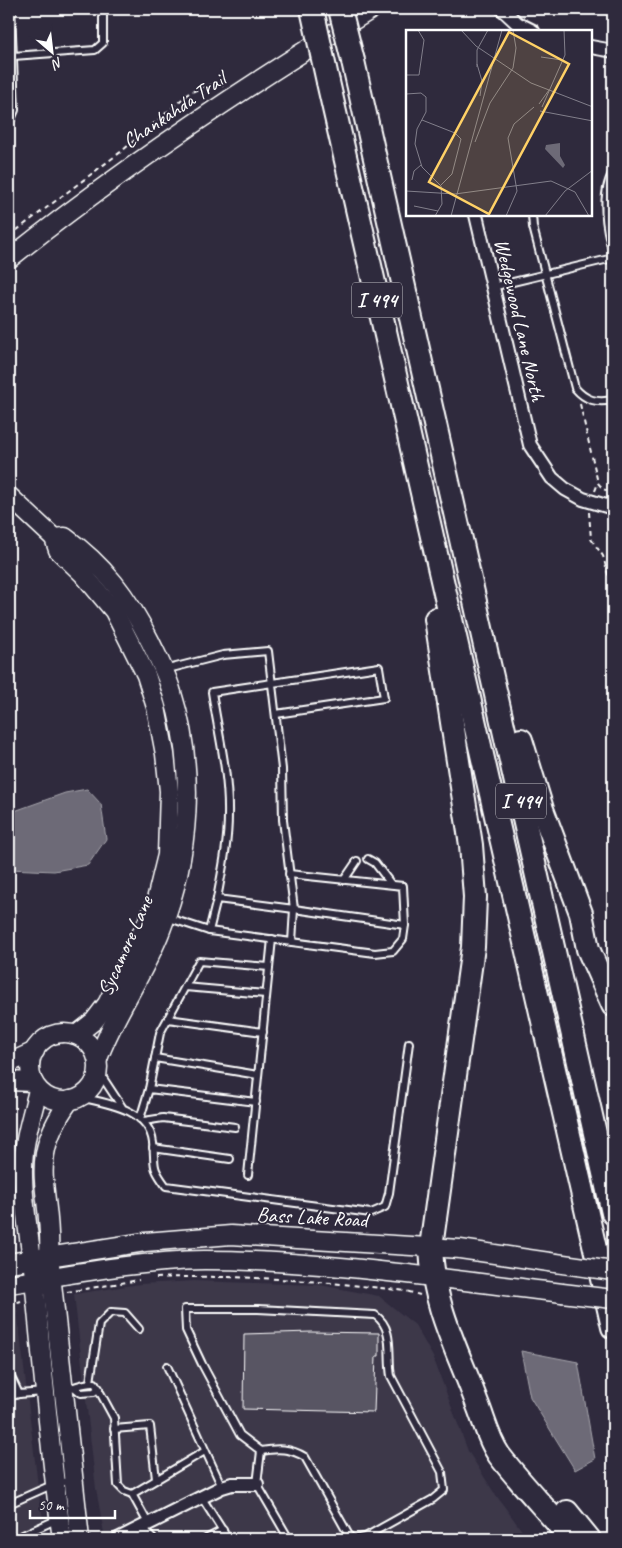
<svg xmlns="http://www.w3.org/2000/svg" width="622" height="1548" font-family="Caveat,sans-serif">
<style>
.built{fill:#3c3749}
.water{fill:#6d6a77;stroke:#a7a6ad}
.building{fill:#595564;stroke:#fff}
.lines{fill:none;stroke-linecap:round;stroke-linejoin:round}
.lane-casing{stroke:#fff;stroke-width:10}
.street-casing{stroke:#fff;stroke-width:16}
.secondary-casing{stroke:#fff;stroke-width:21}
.highway-casing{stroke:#fff;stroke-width:26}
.path{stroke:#fff;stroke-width:2;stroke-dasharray:5 4;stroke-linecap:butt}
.lane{stroke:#2f2a3d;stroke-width:6}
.street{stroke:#2f2a3d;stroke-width:12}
.secondary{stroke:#2f2a3d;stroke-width:18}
.highway{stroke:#2f2a3d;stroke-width:22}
.secondary-bridge-casing{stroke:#fff;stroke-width:21;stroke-linecap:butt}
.highway-bridge-casing{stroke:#fff;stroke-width:26;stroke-linecap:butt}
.secondary-bridge{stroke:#2f2a3d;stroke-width:18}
.highway-bridge{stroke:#2f2a3d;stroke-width:22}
.labels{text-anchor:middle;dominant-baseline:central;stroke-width:4;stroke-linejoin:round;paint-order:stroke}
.shield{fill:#2f2a3d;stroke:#c1bfc5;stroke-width:1}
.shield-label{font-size:20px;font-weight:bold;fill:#fff}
.street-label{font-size:21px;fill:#fff;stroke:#2f2a3d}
.inset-road{fill:none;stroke:#827f8b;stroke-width:1}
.view{fill:#ffd166;fill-opacity:0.15;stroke:#ffd166;stroke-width:2.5}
.inset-edge{fill:none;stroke:#fff;stroke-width:2.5}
</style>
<rect width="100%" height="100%" fill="#2f2a3d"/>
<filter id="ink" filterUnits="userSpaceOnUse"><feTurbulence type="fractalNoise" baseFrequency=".02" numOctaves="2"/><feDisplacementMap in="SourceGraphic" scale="10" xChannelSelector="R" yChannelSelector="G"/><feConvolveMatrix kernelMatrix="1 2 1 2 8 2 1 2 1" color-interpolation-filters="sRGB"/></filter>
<g filter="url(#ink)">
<g class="built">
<path d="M194,1281L320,1285L379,1296L415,1325L433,1357L468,1451L493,1491L528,1539H105L96,1489L74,1294L140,1284Z"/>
<path d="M17,1308L40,1503L47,1539H9V1309Z"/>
</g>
<g class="water">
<path d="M87,789L101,804L106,839L88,865L54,871L9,869V813L65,793Z"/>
<path d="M521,1351L578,1362L595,1459L575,1470L530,1397Z"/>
</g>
<path class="building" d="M311,1332L379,1333V1356H376L374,1412L243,1409L244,1334Z"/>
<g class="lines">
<defs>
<g id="lane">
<path d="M13,56L95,50L103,43V9"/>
<path d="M9,124L15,110L11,9"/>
<path d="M613,172C600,194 606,229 613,253"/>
<path d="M532,215L533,227L575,388C586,401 597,403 613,400"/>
<path d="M492,287L613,258"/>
<path d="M164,670L223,655L268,651L282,769L283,820L294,909L217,899L209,931L166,917"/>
<path d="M368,859L375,863L391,884"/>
<path d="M289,874L403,886L405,925L294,909L292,942"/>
<path d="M344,880L357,861"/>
<path d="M217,899C222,871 228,844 228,815C229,774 218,732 212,692L379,667L384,698L276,714"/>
<path d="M209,931L375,953L393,951L403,939L405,925"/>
<path d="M185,987L266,994"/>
<path d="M168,1019L263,1032"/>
<path d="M155,1058L258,1075"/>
<path d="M99,1072L122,1107"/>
<path d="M149,1089L160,1033L199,961L269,967"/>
<path d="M79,1097C105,1103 149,1108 153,1143C156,1167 150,1164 166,1186L371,1213L385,1207L389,1193L409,1043"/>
<path d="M140,1119L149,1089L256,1102"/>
<path d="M144,1121L163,1118L235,1127"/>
<path d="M153,1148L230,1159"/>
<path d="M248,1175L272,939"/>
<path d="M167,1366L222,1487"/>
<path d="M9,1373L19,1394"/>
<path d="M90,1382L99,1324L111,1312L125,1313L139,1329"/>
<path d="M75,1388L81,1393L94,1392L99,1388"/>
<path d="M64,1389C76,1388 83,1382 95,1383L114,1418L118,1485L124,1491L132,1494L149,1525"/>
<path d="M9,1397L19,1394L44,1392"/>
<path d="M114,1429L150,1426L156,1479"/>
<path d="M261,1451L257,1484L289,1539"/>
<path d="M132,1494L205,1451"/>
<path d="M202,1498L228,1539"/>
<path d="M9,1504L54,1484L73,1480"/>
<path d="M142,1528L153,1539"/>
<path d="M142,1528L144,1539"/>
<path d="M14,1539L58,1519"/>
<path d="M206,1539L223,1530"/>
<path d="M351,1539L305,1457C290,1448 278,1448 261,1451L240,1435L202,1364L186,1330L185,1309H258L375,1315C395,1329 387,1354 391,1376L442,1472L444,1490L433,1499L365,1537L355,1539"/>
</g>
<g id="street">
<path d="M502,9L517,23L533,31"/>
<path d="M591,47L613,51"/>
<path d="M476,215L530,445L552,478L565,489L583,499L613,508"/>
<path d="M118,1539L222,1487L232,1484H257"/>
</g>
<g id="secondary">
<path d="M9,259C124,167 246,86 372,9"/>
<path d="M9,496L54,538L58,550L83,574L114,611L146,675L156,707L165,754L169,791L167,855L154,908L107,1004L94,1021L76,1035"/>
<path d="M54,538L65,537C104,565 128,597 150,641C158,658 167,674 172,693C196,769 190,856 161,930C144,975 114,1014 98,1059"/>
<circle cx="64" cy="1067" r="34"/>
<path d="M9,1063L35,1051"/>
<path d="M9,1081L33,1082"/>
<path d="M38,1090C32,1115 23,1142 23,1168C22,1205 31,1242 34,1278C42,1365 50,1452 62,1539"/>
<path d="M70,1100C24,1163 53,1190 49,1256L80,1539"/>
<path d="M9,1263L145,1242L231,1235L460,1249L556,1263"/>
<path d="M9,1284C73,1274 139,1261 204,1260C324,1260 443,1279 562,1293"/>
</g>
<g id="highway">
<path d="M353,61L613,1213"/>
<path d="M328,82L613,1327"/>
<path d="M436,619L471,845L475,897L473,947L431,1247C433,1307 457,1348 477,1403C484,1420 488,1439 499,1455C521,1484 548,1511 571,1539"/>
<path d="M521,740L542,809L581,913L588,949L613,1005"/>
<path d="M567,1512L589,1539"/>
</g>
</defs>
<use href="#lane" class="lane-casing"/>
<use href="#street" class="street-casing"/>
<use href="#secondary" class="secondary-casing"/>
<use href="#highway" class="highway-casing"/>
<g class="path">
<path d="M9,236L122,151L189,93L209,85H224"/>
<path d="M580,404L598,483L603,489L613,493"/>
<path d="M595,491L598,483"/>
<path d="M589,512L591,539L603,556L613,592"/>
<path d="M156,1278C240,1274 322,1281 406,1291L420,1295"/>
<path d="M67,1292L139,1280"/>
<path d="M9,1305L21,1301"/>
</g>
<use href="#lane" class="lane"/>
<use href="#street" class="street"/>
<use href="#secondary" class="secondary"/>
<use href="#highway" class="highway"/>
<defs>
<g id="secondary-bridge">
<path d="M556,1263L613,1271"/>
<path d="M562,1293L613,1299"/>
</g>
<g id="highway-bridge">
<path d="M312,9L328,82"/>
<path d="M340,9L353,61"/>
</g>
</defs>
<use href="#secondary-bridge" class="secondary-bridge-casing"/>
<use href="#highway-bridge" class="highway-bridge-casing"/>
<use href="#secondary-bridge" class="secondary-bridge"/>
<use href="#highway-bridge" class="highway-bridge"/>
</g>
</g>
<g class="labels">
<g class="shield">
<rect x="352" y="282.5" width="50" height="35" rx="4"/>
<rect x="496" y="783.5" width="50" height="35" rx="4"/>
</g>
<g class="shield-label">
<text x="377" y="300">I 494</text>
<text x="521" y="801">I 494</text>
</g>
<g class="street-label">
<text transform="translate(174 110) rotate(-34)">Chankahda Trail</text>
<text transform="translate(520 320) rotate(77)">Wedgewood Lane North</text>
<text transform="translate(125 946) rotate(-66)">Sycamore Lane</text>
<text transform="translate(312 1217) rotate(3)">Bass Lake Road</text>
</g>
</g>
<g transform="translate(406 30)">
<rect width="186" height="186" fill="#2f2a3d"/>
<path d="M154,113V126L159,135L157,138L139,119L140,115Z" fill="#6d6a77"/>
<path class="inset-road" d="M55,0L70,16L125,53L187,77M135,27L156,30M71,34L76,51L74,66M71,37V20L82,0M0,45H13L18,10L12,0M0,64L15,63L20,67V82L11,99L9,114L16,137L35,156L36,174L29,186M133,74L143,60M136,77L159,25L158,0M134,81L187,91M16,90L49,103L55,109L46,144L35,155M69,112L84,73L107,38L110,18L107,0M6,150L8,141L15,135M0,161L49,164L145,151L169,162L183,186M8,176L32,181M45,186L96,0M100,186L111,161L102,108L108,94L128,77M139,186L159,161L187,140"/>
<path class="view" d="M103,2L163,34L83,184L23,152Z"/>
<rect width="186" height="186" class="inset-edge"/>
</g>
<rect width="622" height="1548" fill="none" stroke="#2f2a3d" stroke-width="30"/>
<rect x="15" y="15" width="592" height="1518" fill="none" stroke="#fff" stroke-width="2" filter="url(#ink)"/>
<g transform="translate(52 52) rotate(152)" stroke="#2f2a3d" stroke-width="4" paint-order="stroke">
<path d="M0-4L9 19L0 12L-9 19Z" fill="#ffffff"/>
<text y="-8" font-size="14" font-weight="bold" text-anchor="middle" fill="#ffffff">N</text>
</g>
<path d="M30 1510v8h85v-8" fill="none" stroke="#ffffff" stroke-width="2.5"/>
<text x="38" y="1510" font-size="15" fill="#ffffff" stroke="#2f2a3d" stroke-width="4" paint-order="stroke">50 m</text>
</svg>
